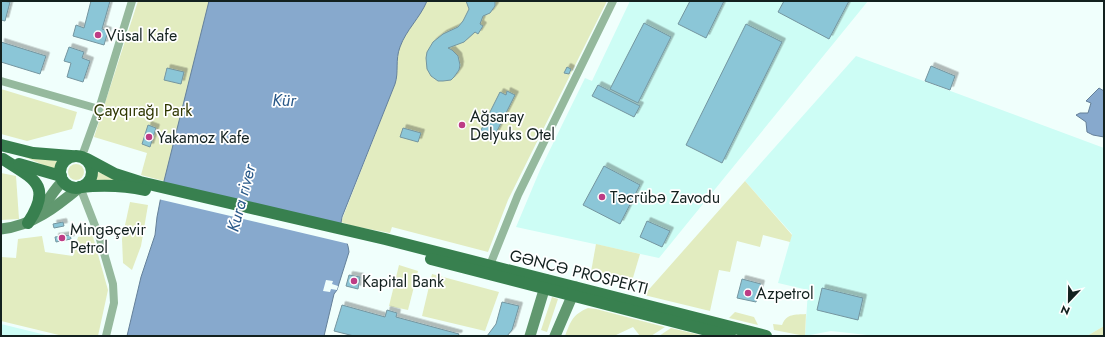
<svg xmlns="http://www.w3.org/2000/svg" width="1105" height="337" font-family="Jost,sans-serif">
<style>
.built{fill:#cdfdf5}
.green{fill:#e2ecc0}
.water{fill:#87a9cd;stroke:#648099}
.pier{fill:#f0fffc}
.building{fill:#8bc6d7;stroke:#74959f;filter:url(#shadow)}
.lines{fill:none;stroke-linecap:round;stroke-linejoin:round}
.street{stroke:#95b99d;stroke-width:8}
.secondary{stroke:#61986f;stroke-width:11}
.primary{stroke:#38804f;stroke-width:12}
.poi-dot{fill:#bd3c85;stroke:#fff;stroke-width:1.5}
.labels{text-anchor:middle;dominant-baseline:central;stroke-width:3.5;stroke-linejoin:round;paint-order:stroke}
.poi-label{font-size:16px;fill:#13211f;stroke:#fff;text-anchor:start}
.park-label{font-size:16px;fill:#2f3700;stroke:#fff}
.street-label{font-size:16px;fill:#13211f;stroke:#fff}
.water-label{font-size:17px;font-style:italic;fill:#285888;stroke:#fff}
</style>
<defs>
<filter id="shadow"><feDropShadow dx="3.5" dy="-3.5" stdDeviation="0" flood-color="#0004"/></filter>
</defs>
<rect width="100%" height="100%" fill="#f0fffc"/>
<g class="built">
<path d="M630,1H868L659,258L516,227L540,170L585,78L592,81Z"/>
<path d="M856,56L1104,148V326L1087,336H876L831,331L805,336L808,290L778,283L792,234L745,181Z"/>
<path d="M1,324L50,336H1Z"/>
</g>
<g class="green">
<path d="M138,1H209L164,181L141,175L147,153L94,137Z"/>
<path d="M427,1H607L508,200L488,252L392,227L390,233L353,226L341,222L395,84C399,72 395,60 400,47C406,30 420,18 427,1Z"/>
<path d="M1,89L77,112L72,129L27,141L1,134Z"/>
<path d="M20,155L58,161L55,170Z"/>
<circle cx="76" cy="172" r="8"/>
<path d="M98,172L120,181L96,180Z"/>
<path d="M1,173L16,176L19,219L1,220Z"/>
<path d="M745,181L792,235L790,242L763,235L760,247L737,241L730,272L719,270L710,311L644,295Z"/>
<path d="M130,202L148,205L141,246L132,270L123,263L122,239Z"/>
<path d="M92,233L108,290L98,336H63L1,321L2,300H1V257L16,258L18,239L42,236L45,252L73,256L78,237Z"/>
<path d="M596,244L640,254L632,281L591,272Z"/>
<path d="M399,265L418,271L408,310L389,306Z"/>
<path d="M432,274L499,292L485,331L422,316Z"/>
<path d="M552,297L558,299L547,332L541,330Z"/>
<path d="M588,308L596,309L665,327L651,336H640L633,327L614,336H565C571,321 572,315 588,308Z"/>
<path d="M735,312L754,317L758,325L729,318Z"/>
<path d="M806,314L805,336L774,330L773,324L782,325C787,313 795,315 806,314Z"/>
<path d="M1104,326V336H1087Z"/>
<path d="M671,328L704,336H659Z"/>
</g>
<g class="water">
<path d="M209,1H427C420,18 406,30 400,47C395,60 399,72 395,84L342,217C338,232 348,238 349,252L337,290L334,294L324,336H127L141,277L155,235L157,217L164,181Z"/>
<path d="M1099,88L1104,91V137L1093,135L1087,132L1086,122L1076,115L1080,113H1088L1091,103L1086,101Z"/>
</g>
<g class="pier">
<path d="M162,183L343,231L349,244L158,199Z"/>
<path d="M326,280L333,281L332,284L338,286L337,290L331,289L330,292L323,291Z"/>
</g>
<g class="building">
<path d="M1,1L10,2L5,21L1,20Z"/>
<path d="M91,1H110L102,29L108,31L104,45L73,36L76,25L84,28Z"/>
<path d="M466,1H495V6L490,13L483,16L480,24L483,26L478,34L475,32L464,42L448,48L452,50L458,56L460,65L459,70L454,77L451,80L443,81H438L431,76L427,69L426,58L427,52L433,42L443,34L458,27L463,21L469,9Z"/>
<path d="M690,1H724L706,38L678,24Z"/>
<path d="M784,1H849L829,39L778,12Z"/>
<path d="M644,23L671,37L638,103L610,89Z"/>
<path d="M746,24L782,42L722,163L686,145Z"/>
<path d="M1,42L46,56L40,74L1,62Z"/>
<path d="M69,47L84,52L82,58L90,61L83,82L67,77L71,63L64,61Z"/>
<path d="M931,66L955,76L950,90L925,81Z"/>
<path d="M567,67L571,69L569,74L564,73Z"/>
<path d="M167,68L184,72L181,84L164,80Z"/>
<path d="M598,85L640,106L634,117L592,96Z"/>
<path d="M507,91L515,95L492,141L479,134L500,92L506,95Z"/>
<path d="M148,125L156,128L150,147L142,144Z"/>
<path d="M403,128L421,133L418,142L400,137Z"/>
<path d="M604,166L640,185L620,224L583,205Z"/>
<path d="M647,221L670,231L662,247L640,237Z"/>
<path d="M63,222L64,226L54,228L53,224Z"/>
<path d="M70,235L71,239L56,242L55,237Z"/>
<path d="M349,275L360,277L358,289L346,286Z"/>
<path d="M742,279L761,284L756,302L737,298Z"/>
<path d="M822,288L863,298L858,320L817,310Z"/>
<path d="M502,302L519,306L512,330L507,336H487L496,324Z"/>
<path d="M342,305L385,317L387,310L397,313L396,317L459,334L458,336H354L334,331Z"/>
</g>
<g class="lines">
<g class="street">
<path d="M1,81L99,109"/>
<path d="M82,156L99,109L132,1"/>
<path d="M80,187L99,236L113,284L114,303L106,336"/>
<path d="M490,265L518,195L613,1"/>
</g>
<g class="secondary">
<path d="M35,216C46,206 52,191 63,181"/>
<path d="M1,229C32,226 56,207 80,187"/>
<path d="M530,336L547,280"/>
<path d="M555,336L576,287"/>
</g>
<g class="primary">
<path d="M1,145L33,153L71,156"/>
<circle cx="76" cy="172" r="16"/>
<path d="M3,159C34,179 53,185 28,223"/>
<path d="M87,159L115,174L140,182L385,239L766,336"/>
<path d="M19,164L61,176"/>
<path d="M80,187C102,185 123,185 145,190"/>
<path d="M431,259L730,336"/>
</g>
</g>
<g class="poi-dot">
<circle cx="98" cy="35" r="4"/>
<circle cx="462" cy="125" r="4"/>
<circle cx="149" cy="137" r="4"/>
<circle cx="602" cy="197" r="4"/>
<circle cx="62" cy="238" r="4"/>
<circle cx="354" cy="281" r="4"/>
<circle cx="748" cy="293" r="4"/>
</g>
<g class="labels">
<g class="poi-label">
<text x="106" y="35">Vüsal Kafe</text>
<text x="470" y="116">Ağsaray<tspan x="470" dy="18">Delyuks Otel</tspan></text>
<text x="157" y="137">Yakamoz Kafe</text>
<text x="610" y="197">Təcrübə Zavodu</text>
<text x="70" y="229">Mingəçevir<tspan x="70" dy="18">Petrol</tspan></text>
<text x="362" y="281">Kapital Bank</text>
<text x="756" y="293">Azpetrol</text>
</g>
<g class="park-label">
<text x="143" y="110">Çayqırağı Park</text>
</g>
<g class="street-label">
<text transform="translate(579 272) rotate(14)">GƏNCƏ PROSPEKTI</text>
</g>
<g class="water-label">
<text x="284" y="100">Kür</text>
<text transform="translate(241 198) rotate(-75)">Kura river</text>
</g>
</g>
<rect width="1105" height="337" fill="none" stroke="#13211f" stroke-width="4"/>
<g transform="translate(1069 301) rotate(202)" stroke="#ffffff" stroke-width="3" paint-order="stroke">
<path d="M0-3L7 15L0 10L-7 15Z" fill="#13211f"/>
<text y="-6" font-size="11" font-weight="bold" text-anchor="middle" fill="#13211f">N</text>
</g>
</svg>
